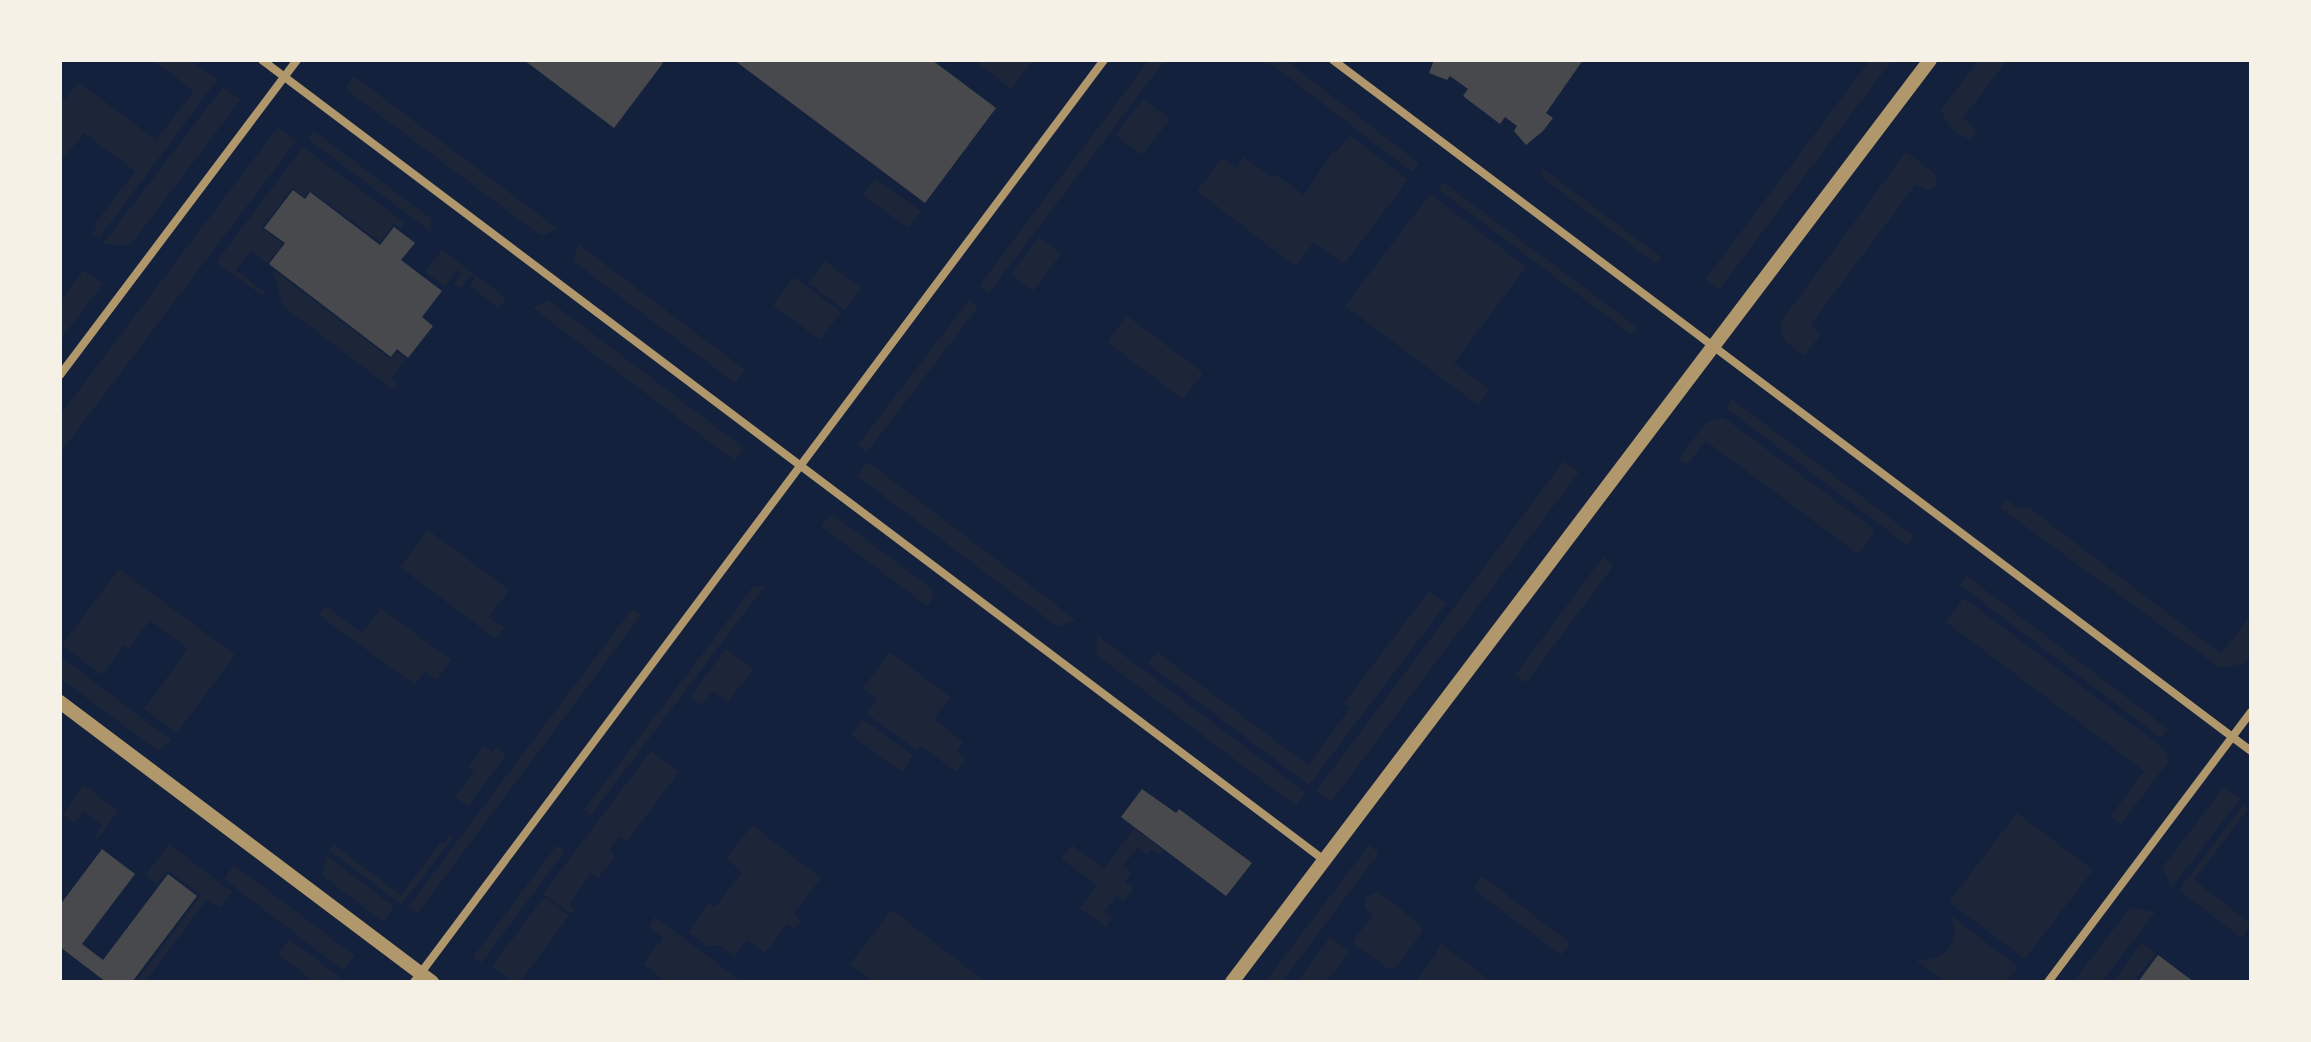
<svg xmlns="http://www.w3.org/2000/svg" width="2311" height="1042" font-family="Quicksand,sans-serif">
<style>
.green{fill:#1d2539}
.building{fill:#48494c}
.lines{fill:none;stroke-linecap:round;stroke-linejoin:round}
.minor{stroke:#b1986c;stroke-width:8}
.tertiary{stroke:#b1986c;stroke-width:14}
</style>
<rect width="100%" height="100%" fill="#14213d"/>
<g class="green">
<path d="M153,60H190L217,80L99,238L92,233L97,227L95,224L135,171L84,133L64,158L60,155V98L64,100L78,82L159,142L157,139L194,91Z"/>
<path d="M981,60H1033L1011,89L979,64Z"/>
<path d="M1149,60H1165L989,293L979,286Z"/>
<path d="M1266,60H1285L1419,163L1412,172Z"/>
<path d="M1870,60H1892L1719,290L1705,280Z"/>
<path d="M1979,60H2007L1963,118L1974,127L1976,133L1970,139C1954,135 1947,123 1941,110Z"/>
<path d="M354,76L558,229L541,236L345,89Z"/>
<path d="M223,87L240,100L130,246L103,244Z"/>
<path d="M1143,99L1170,119L1142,155L1115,135Z"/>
<path d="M278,127L296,141L60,453V415Z"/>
<path d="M314,131L431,219L430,231L308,139Z"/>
<path d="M1350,135L1408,180L1344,264L1314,242L1295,266L1197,191L1222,158L1236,168L1244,157L1272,178L1275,174L1304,195L1334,150L1337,151Z"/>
<path d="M303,147L405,223L401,229L394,224L380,242L310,190L304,197L292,188L262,228L283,244L268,263L251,250L236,270L265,292L263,296L216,262Z"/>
<path d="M1906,152L1934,173L1937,185L1929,191L1915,185L1810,325L1821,334L1804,356C1791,346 1781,341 1780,323Z"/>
<path d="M1542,168L1661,257L1656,264L1542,177Z"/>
<path d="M875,179L921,211L908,228L863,195Z"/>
<path d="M1443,182L1638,328L1632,335L1438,189Z"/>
<path d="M1430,194L1526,267L1454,363L1489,390L1478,405L1345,306Z"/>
<path d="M1039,237L1061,254L1033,291L1011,274Z"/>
<path d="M578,244L745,370L735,383L573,261Z"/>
<path d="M442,250L506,298L499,308L470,286L475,278L471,275L460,288L454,284L461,274L457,271L445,287L425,272Z"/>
<path d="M825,261L861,288L845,310L808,283Z"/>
<path d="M272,269L391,359L397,352L406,359L391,378L398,384L394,390L284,307Z"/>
<path d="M84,270L103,284L60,340V302Z"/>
<path d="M794,277L841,312L820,340L773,305Z"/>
<path d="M548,300L744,448L735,461L533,308Z"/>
<path d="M969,300L978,307L867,452L858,445Z"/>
<path d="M1127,316L1203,373L1183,399L1107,342Z"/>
<path d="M1732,399L1914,536L1907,545L1726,408Z"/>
<path d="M1723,417L1875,530L1858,554L1706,441L1687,465L1678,460L1706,422Z"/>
<path d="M1564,461L1579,472L1331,802L1316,791Z"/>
<path d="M868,462L1076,620L1058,627L857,476Z"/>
<path d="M2006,499L2019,509L2028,507L2221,654L2251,615V654L2245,663L2220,668L2000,508Z"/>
<path d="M832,514L932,589L933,598L927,606L821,526Z"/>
<path d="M428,530L509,590L489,617L504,628L496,639L400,567Z"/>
<path d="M1603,557L1614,565L1526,683L1515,675Z"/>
<path d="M119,569L235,655L177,733L144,709L188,649L150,620L129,648L124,645L102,675L62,645Z"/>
<path d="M1967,576L2168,729L2161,738L1960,585Z"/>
<path d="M765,586L591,815L584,810L753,587Z"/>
<path d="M1429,591L1446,604L1309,785L1148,664L1157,652L1308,765L1350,708L1344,703Z"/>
<path d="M1964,598L2166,750L2168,762L2121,824L2111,816L2144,771L1946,622Z"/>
<path d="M326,606L362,633L381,608L451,660L437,680L425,671L415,685L319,615Z"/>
<path d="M632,609L641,615L417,914L408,907Z"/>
<path d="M1097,635L1306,793L1296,806L1097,655Z"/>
<path d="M726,649L753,669L728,702L713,691L702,705L690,697Z"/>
<path d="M890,652L950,697L934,719L963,742L956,751L966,759L956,772L921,746L917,751L866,713L877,699L863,688Z"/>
<path d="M60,656L172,741L158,751L60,678Z"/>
<path d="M862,719L913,756L902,772L851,735Z"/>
<path d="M484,746L492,752L496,747L506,755L468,806L455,797L474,772L468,767Z"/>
<path d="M651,751L679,772L627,841L619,836L609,851L615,856L598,878L591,873L569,904L575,909L571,914L543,894Z"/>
<path d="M84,785L118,811L97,839L94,837L102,825L84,811L74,823L63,814Z"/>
<path d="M2224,787L2240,799L2172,887L2162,868Z"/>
<path d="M2243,805L2248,809L2194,880L2251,924L2242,938L2179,890Z"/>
<path d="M2017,813L2093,870L2025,959L1949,902Z"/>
<path d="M752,825L821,878L793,914L801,921L794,929L787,924L765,953L747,940L734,957L719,945L708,947L688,932L709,903L715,907L742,872L726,859Z"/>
<path d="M1134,828L1163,850L1159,855L1151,849L1147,854L1138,847L1123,866L1131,873L1125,882L1134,888L1124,901L1116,896L1104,912L1112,918L1106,927L1080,908L1097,885L1061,859L1072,845L1104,869Z"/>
<path d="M450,835L453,837L401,905L329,850L333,844L401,895L441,842L444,844Z"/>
<path d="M169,844L232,892L220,908L207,899L145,982H136L201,895L168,870L157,884L146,875Z"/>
<path d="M557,845L565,851L481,963L473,957Z"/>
<path d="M1369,845L1379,853L1282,982H1265Z"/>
<path d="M327,856L394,907L383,922L322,875Z"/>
<path d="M234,865L355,956L343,970L224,879Z"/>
<path d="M1482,876L1570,943L1561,955L1473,889Z"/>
<path d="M1377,891L1421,925L1423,931L1394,969H1388L1352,942L1373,915L1365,909V897Z"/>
<path d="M544,897L569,916L520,982H513L492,966Z"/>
<path d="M2130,908L2155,912L2102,982H2073Z"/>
<path d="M892,910L986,982H874L850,964Z"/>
<path d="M1950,915L2018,967L2006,982H1946L1913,958C1942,966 1964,942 1950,915Z"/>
<path d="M655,917L741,981L666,982L643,964L663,938L648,926Z"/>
<path d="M1330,937L1350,951L1326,982H1297Z"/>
<path d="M289,939L340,977L336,982H315L278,954Z"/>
<path d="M2142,943L2156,953L2133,982H2113Z"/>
<path d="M1441,944L1492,982H1415L1437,953L1436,951Z"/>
</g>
<g class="building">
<path d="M524,60H658L663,63L614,128Z"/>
<path d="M734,60H932L996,108L925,203Z"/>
<path d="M1434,60H1583L1546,113L1553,118L1543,131L1526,145L1514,131L1517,126L1505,117L1500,124L1463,96L1468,89L1450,76L1447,80L1429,73Z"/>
<path d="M293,190L305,199L310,192L380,245L394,227L415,243L401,260L442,291L422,317L433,326L408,358L397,349L391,357L269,264L285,243L264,228Z"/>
<path d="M1142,789L1176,813L1179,809L1252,863L1226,896L1121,817Z"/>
<path d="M102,849L135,874L82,944L103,960L168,874L197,896L132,982H106L60,947V905Z"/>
<path d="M2158,955L2194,982H2138Z"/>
</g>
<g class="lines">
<g class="minor">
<path d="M262,60L1324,860"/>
<path d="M1333,60L2251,751"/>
<path d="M60,375L297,60"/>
<path d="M414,982L1104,60"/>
<path d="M2048,982L2251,712"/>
</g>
<g class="tertiary">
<path d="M60,702L432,982"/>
<path d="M1232,982L1930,60"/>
</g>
</g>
<rect width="2311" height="1042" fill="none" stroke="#f6f1e7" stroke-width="124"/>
</svg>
